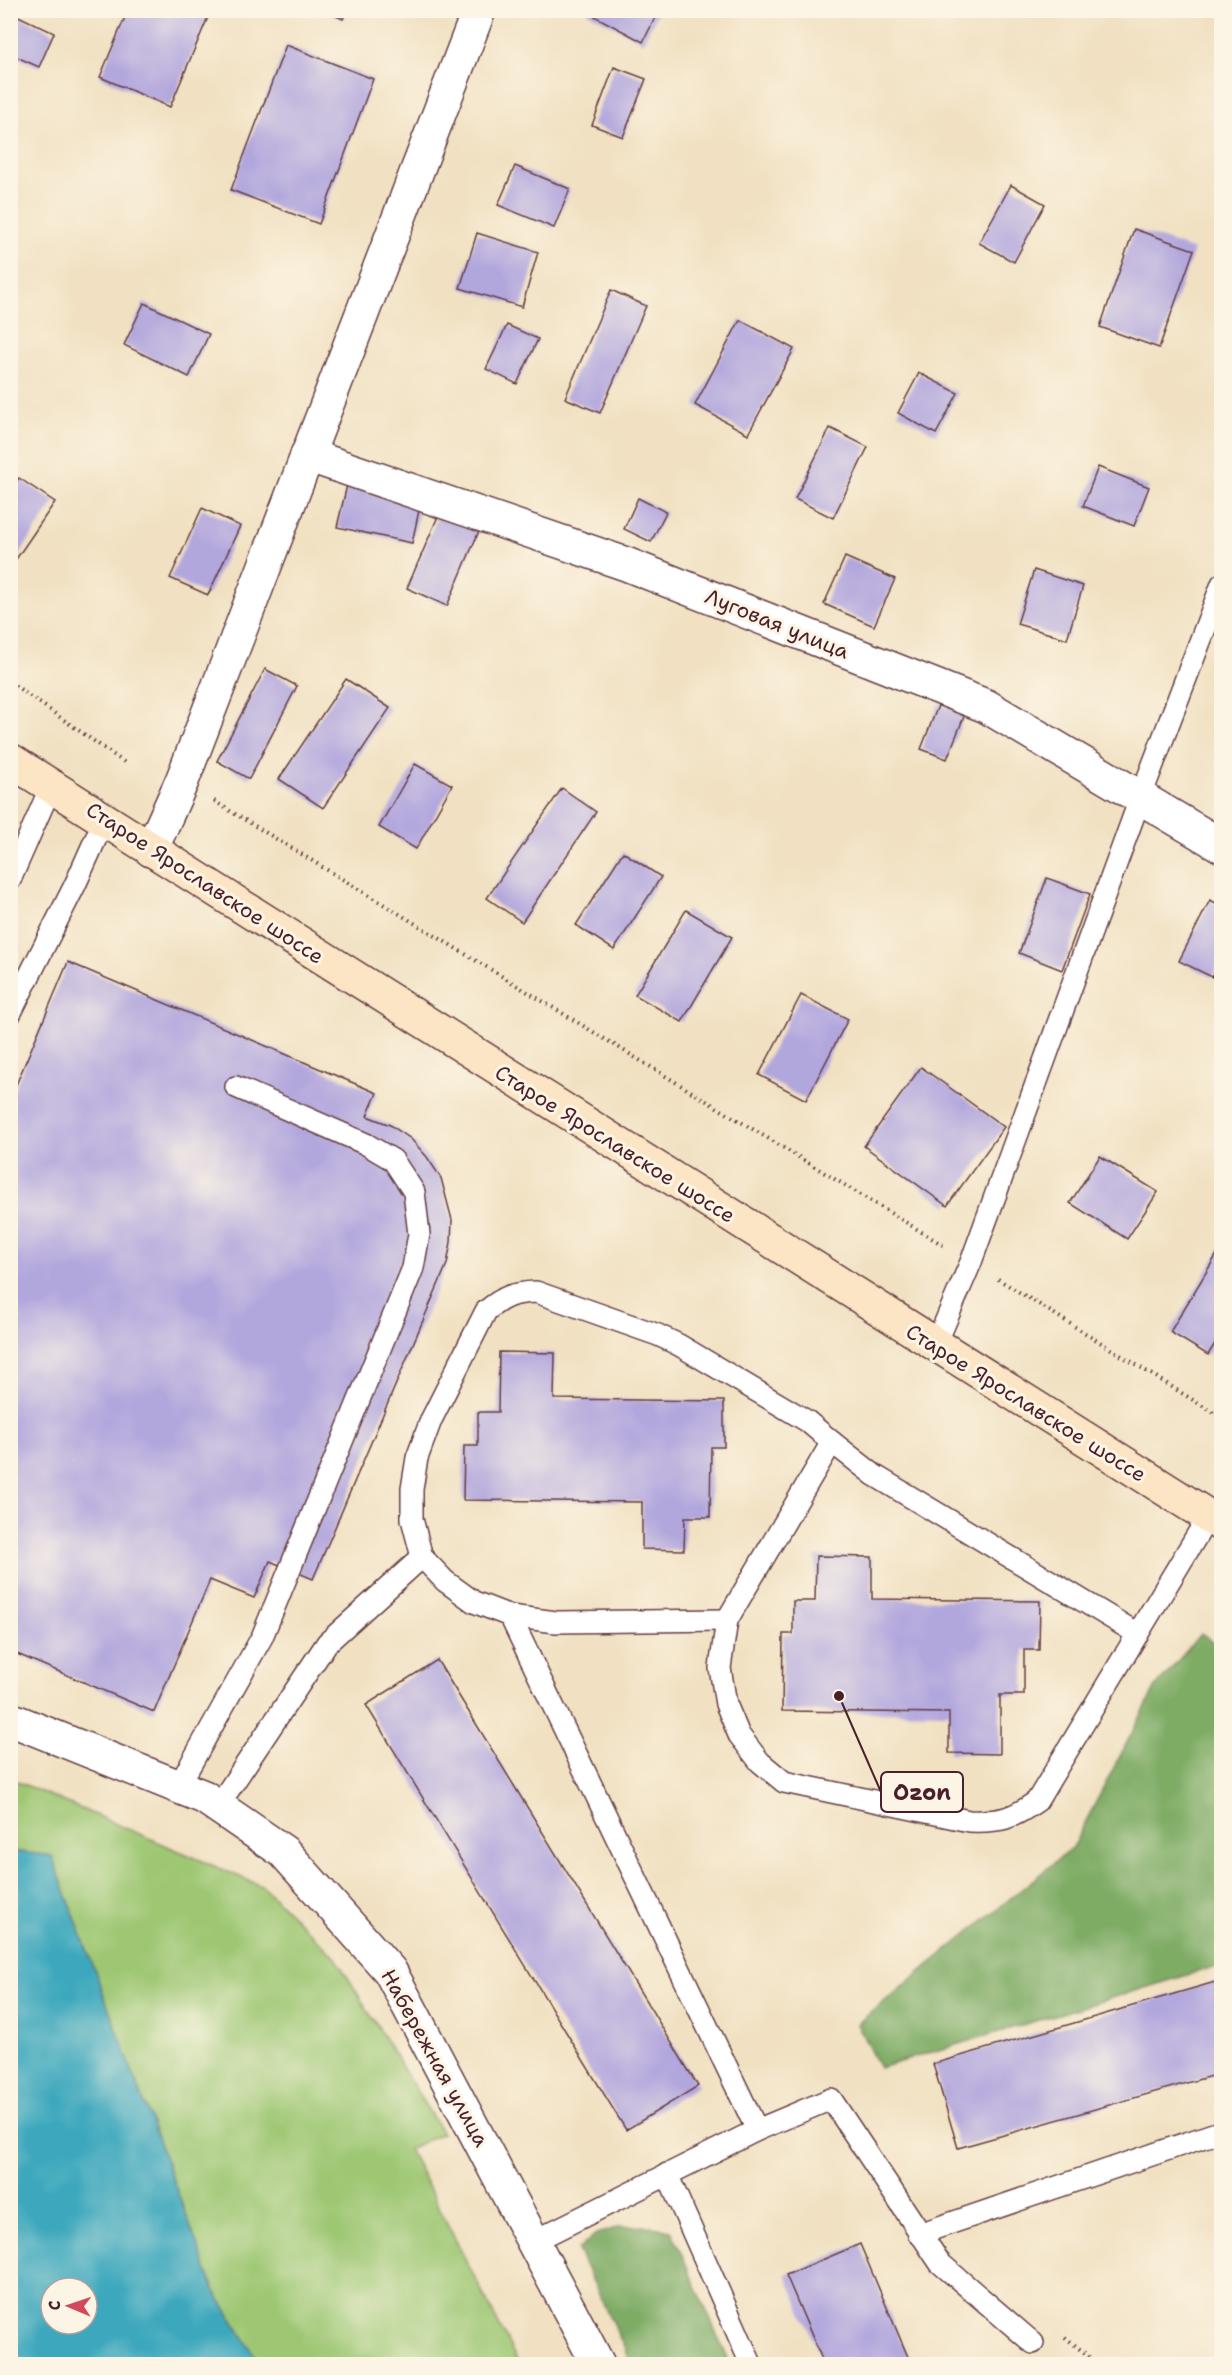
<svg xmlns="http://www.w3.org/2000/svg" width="1232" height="2375" font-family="'Shantell Sans',sans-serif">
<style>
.green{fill:#9ec773;stroke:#74734f;stroke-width:1.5}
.forest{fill:#7eac65;stroke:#646648;stroke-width:1.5}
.water{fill:#3da8bd;stroke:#446474;stroke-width:1.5;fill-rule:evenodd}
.building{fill:#b2a7dd}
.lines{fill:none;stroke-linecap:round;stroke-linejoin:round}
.service-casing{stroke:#633c42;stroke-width:24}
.minor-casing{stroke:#633c42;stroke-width:36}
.tertiary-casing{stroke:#633c42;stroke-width:36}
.secondary-casing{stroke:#633c42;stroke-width:36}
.path{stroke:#633c42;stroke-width:4;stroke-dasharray:1.5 4.5;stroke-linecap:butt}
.service{stroke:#fff;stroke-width:21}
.minor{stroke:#fff;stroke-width:33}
.tertiary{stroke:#fff;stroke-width:33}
.secondary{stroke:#fce5c4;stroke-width:33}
.labels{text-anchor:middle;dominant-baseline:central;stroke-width:6;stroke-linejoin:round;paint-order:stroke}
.street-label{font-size:21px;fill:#4a1f2b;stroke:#fcf5e5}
.leader{fill:none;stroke:#4a1f2b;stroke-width:2}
.callout-dot{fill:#4a1f2b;stroke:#fcf5e5;stroke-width:2}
.callout{fill:#fcf5e5;stroke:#4a1f2b;stroke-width:2}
.callout-label{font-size:22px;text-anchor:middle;font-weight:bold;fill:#4a1f2b}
</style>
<rect width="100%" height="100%" fill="#fcf5e5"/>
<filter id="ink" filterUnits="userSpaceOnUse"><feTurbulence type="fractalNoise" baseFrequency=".0167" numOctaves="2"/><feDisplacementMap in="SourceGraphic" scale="12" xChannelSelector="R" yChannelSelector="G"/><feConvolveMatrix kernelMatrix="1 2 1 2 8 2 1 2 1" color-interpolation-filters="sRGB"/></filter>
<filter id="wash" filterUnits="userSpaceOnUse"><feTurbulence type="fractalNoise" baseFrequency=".008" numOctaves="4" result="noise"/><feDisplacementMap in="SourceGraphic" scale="24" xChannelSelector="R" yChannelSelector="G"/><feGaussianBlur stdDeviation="1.35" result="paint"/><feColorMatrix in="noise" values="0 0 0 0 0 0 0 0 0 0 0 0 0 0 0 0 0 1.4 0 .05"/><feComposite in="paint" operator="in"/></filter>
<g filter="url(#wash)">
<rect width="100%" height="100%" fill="#f1e1c2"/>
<path class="green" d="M11,1779L263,1887L336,1958L442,2133L409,2149L519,2364H260L214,2290L52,1856L11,1851Z"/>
<g class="forest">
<path d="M1201,1633L1221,1647V1965L879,2068L857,2024L1072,1848L1156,1687Z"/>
<path d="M645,2226L671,2230L730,2364H632L578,2250L596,2234L621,2227Z"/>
</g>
<path class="water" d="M11,1851L52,1856L214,2290L260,2364H11ZM51,2288H87V2324H51Z"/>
<g id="blocks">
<g class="building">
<path d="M128,10H211L170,107L100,77Z"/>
<path d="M323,10H347L343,19Z"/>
<path d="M588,10H659L643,42L587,12Z"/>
<path d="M10,12L54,33L39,67L10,54Z"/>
<path d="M286,45L373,79L319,224L231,190Z"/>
<path d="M614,67L646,79L623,137L592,125Z"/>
<path d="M515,166L570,189L554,228L498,205Z"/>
<path d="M1011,185L1045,204L1014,262L979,243Z"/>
<path d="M1134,229L1194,250L1159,348L1100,327Z"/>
<path d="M477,233L538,252L522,307L460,288Z"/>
<path d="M611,290L646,306L600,413L565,398Z"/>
<path d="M144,303L209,334L189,377L124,345Z"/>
<path d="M740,320L794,349L748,434L695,405Z"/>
<path d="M507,325L538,339L517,384L486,369Z"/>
<path d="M919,373L958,393L936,434L898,413Z"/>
<path d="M830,428L868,447L833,518L795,499Z"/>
<path d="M1098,467L1149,487L1134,526L1083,506Z"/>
<path d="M19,478L55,502L10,568V490Z"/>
<path d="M347,485L421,501L412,543L337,527Z"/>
<path d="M638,498L666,512L651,542L624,529Z"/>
<path d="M202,508L240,526L208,595L170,578Z"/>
<path d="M439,514L479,531L447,606L407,588Z"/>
<path d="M845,557L895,579L874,626L824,604Z"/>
<path d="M1034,570L1083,586L1067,639L1017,624Z"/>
<path d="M265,669L297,686L249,779L217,761Z"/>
<path d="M346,679L390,708L323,808L279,779Z"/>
<path d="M939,703L965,714L947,759L921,749Z"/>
<path d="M415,764L452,785L416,849L379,827Z"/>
<path d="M562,788L596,812L522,922L487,898Z"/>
<path d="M623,852L661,877L614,950L576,925Z"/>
<path d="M1047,878L1090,894L1062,970L1019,953Z"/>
<path d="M1210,900L1222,906V958L1212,977L1179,961Z"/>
<path d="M686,910L732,937L682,1022L635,995Z"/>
<path d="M68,962L377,1093L367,1116L390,1125L411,1139L427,1157L441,1178L452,1220L451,1242L447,1264L313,1579L270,1561L254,1598L210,1580L154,1712L10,1651V1099Z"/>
<path d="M801,995L848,1019L806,1100L759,1075Z"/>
<path d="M921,1067L1004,1127L947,1206L864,1146Z"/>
<path d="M1100,1156L1158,1192L1127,1239L1070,1203Z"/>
<path d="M1222,1246V1332L1208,1355L1170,1332Z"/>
<path d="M499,1352L555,1353L554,1399L724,1401V1447H711L710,1517H685L684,1550L642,1549V1502L463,1500L464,1446H478V1412H498Z"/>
<path d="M816,1556L872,1557V1599L1040,1601L1039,1650H1024V1695H1000V1754L949,1753V1713L782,1711L783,1634H793V1601H815Z"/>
<path d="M437,1660L698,2086L626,2130L366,1705Z"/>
<path d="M1222,1980V2073L958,2148L933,2064Z"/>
<path d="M860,2244L911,2364H824L786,2275Z"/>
</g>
</g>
</g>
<g filter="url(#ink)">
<use href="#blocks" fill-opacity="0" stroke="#633c42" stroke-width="1.5"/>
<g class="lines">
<defs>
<g id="service">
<path d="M10,880L52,784"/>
<path d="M10,1014L75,885L105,818"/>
<path d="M935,1346L971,1262L1141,796L1222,584"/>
<path d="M510,1616L757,2130"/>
<path d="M727,1620L556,1622L510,1616L474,1602L445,1581L422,1557L412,1519V1489L417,1458L431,1420L486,1311C504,1296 513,1293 536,1292L658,1335L679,1345L807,1421L832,1442"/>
<path d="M1138,1634L874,1475L832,1442L727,1620L720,1668L726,1704L739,1735L760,1762L784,1782L969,1821C1001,1822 1012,1819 1037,1801L1208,1517"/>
<path d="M178,1787L262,1637L413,1268L419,1234L414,1192L393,1160L366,1144L236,1087"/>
<path d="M218,1806L327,1643L422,1557"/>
<path d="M667,2174L751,2364"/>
<path d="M919,2234L1222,2131"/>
<path d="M534,2241L757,2130L831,2099L940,2263L1033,2343"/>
</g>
<g id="minor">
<path d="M307,455L626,564L986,706L1222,846"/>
<path d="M10,1719L204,1797L284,1852L390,1971L598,2364"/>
</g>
<path id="tertiary" d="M151,850L182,781L479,10"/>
<path id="secondary" d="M10,760L1222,1525"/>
</defs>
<use href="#service" class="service-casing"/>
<use href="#minor" class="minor-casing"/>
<use href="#tertiary" class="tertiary-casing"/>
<use href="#secondary" class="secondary-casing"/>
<g class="path">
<path d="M10,682L125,763"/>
<path d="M214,801L943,1245"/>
<path d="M998,1279L1222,1418"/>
<path d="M1065,2337L1098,2364"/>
</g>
<use href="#service" class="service"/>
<use href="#minor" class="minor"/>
<use href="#tertiary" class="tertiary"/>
<use href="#secondary" class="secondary"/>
</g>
</g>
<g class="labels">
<g class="street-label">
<text transform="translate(777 624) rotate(22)">Луговая улица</text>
<text transform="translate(205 883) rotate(33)">Старое Ярославское шоссе</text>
<text transform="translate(615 1144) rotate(32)">Старое Ярославское шоссе</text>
<text transform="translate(1026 1403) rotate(32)">Старое Ярославское шоссе</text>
<text transform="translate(435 2058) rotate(61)">Набережная улица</text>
</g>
</g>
<path class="leader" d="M839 1696L881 1792"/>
<circle class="callout-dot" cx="839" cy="1696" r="6"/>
<rect class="callout" x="881" y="1772" width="82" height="40" rx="6"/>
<g class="callout-label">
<text x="922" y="1800">Ozon</text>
</g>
<rect width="1232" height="2375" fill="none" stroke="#fcf5e5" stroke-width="36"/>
<g transform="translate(69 2306) rotate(272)"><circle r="28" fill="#fcf5e5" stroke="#b59f9b" stroke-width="1.5"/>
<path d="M0-4.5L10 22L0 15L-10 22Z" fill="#d1495b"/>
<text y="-9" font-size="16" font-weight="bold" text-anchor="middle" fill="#4a1f2b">С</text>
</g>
</svg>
